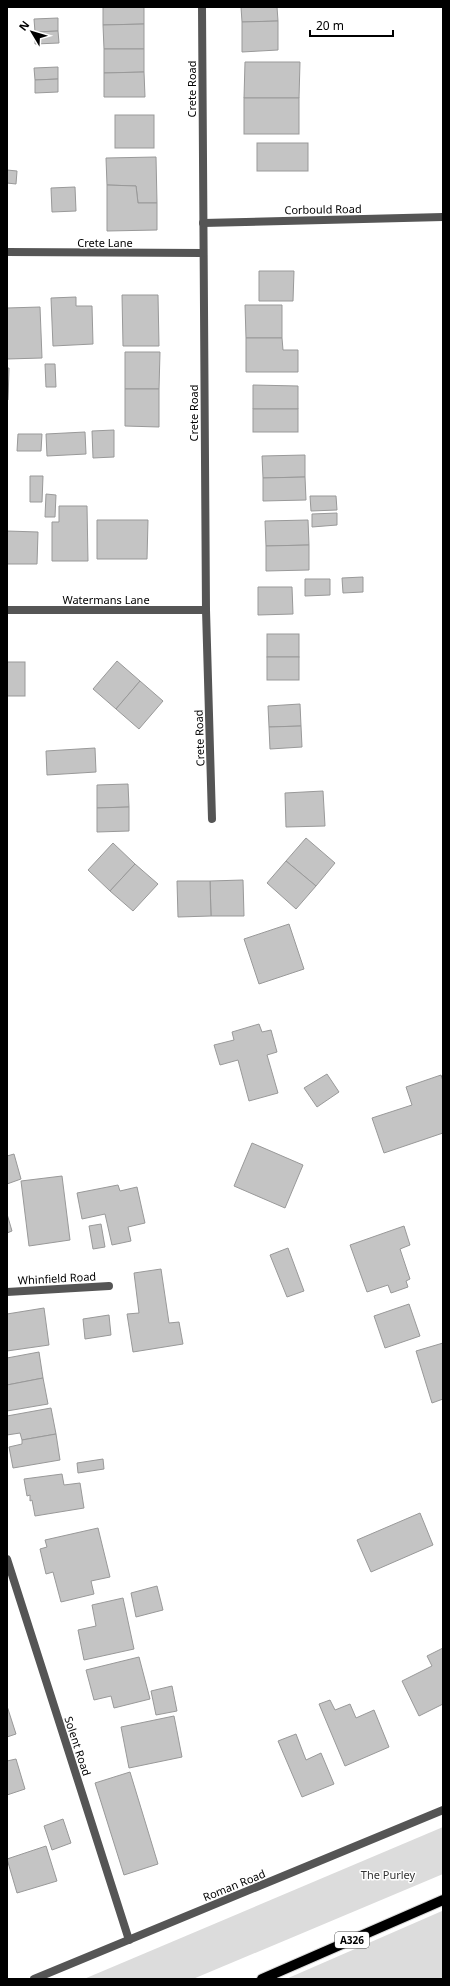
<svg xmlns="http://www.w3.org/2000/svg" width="450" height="1986" font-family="'Noto Sans',sans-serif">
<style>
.green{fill:#dcdcdc}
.building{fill:#c4c4c4;stroke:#999}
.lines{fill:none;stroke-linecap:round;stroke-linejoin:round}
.primary-casing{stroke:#dbdbdb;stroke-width:12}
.minor{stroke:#555;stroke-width:8}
.primary{stroke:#000;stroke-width:10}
.labels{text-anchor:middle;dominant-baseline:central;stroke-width:3;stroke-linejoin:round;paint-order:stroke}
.shield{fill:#fff;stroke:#4c4c4c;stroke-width:1}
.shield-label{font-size:10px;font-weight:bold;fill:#000}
.street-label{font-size:11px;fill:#000;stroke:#fff}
.park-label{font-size:11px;fill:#333;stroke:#fff}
</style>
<rect width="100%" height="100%" fill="#fff"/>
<g class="green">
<path d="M443,1827V1874L193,1979H84Z"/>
<path d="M443,1910V1979H286L442,1911Z"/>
</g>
<g class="building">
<path d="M103,7H144V24L103,25Z"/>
<path d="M241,7H277L278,21L242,22Z"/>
<path d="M58,18V31L35,32L34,19Z"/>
<path d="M278,21V50L242,52V22Z"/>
<path d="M144,24V49H104L103,25Z"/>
<path d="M58,31L59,43L35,44V32Z"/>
<path d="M104,49H144V72L104,73Z"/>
<path d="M245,62H300L299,98H244Z"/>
<path d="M58,67V79L35,80L34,68Z"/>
<path d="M144,72L145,97H104V73Z"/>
<path d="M58,79V92L35,93V80Z"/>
<rect x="244" y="98" width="55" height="36"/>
<rect x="115" y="115" width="39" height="33"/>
<rect x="257" y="143" width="51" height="28"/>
<path d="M156,157L157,203H138L136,186L107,185L106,158Z"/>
<path d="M7,170L17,171L16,184L7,183Z"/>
<path d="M107,185L136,186L138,203H157V230L107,231Z"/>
<path d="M75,187L76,211L52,212L51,188Z"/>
<path d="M259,271H294L293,301H259Z"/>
<path d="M122,295H158L159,346H123Z"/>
<path d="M76,297V306H92L93,344L53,346L51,298Z"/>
<path d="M245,305H282V338H246Z"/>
<path d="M40,307L42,358L7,359V308Z"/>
<path d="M246,338H282L283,350H298V372H246Z"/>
<path d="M125,352H160L159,389H125Z"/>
<path d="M45,364H55L56,387H46Z"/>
<path d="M7,368H9L8,400H7Z"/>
<path d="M253,385L298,386V409H253Z"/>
<path d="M125,389H159V427L125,426Z"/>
<rect x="253" y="409" width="45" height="23"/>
<path d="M114,430V457L93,458L92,431Z"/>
<path d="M85,432L86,454L47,456L46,434Z"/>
<path d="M18,434H42L41,451H17Z"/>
<path d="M305,455V477L263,478L262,456Z"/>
<path d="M30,476H43L42,502H30Z"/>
<path d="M305,477L306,500L263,501V478Z"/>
<path d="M46,494L56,495L55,517H45Z"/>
<path d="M310,496H336L337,510L311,511Z"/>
<path d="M59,506H87L88,561H52V522H59Z"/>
<path d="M337,513V525L312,527V514Z"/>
<path d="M97,520H148L147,559H97Z"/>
<path d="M308,520L309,545L266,546L265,521Z"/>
<path d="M7,531L38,532L37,564H7Z"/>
<path d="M309,545V570L266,571V546Z"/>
<path d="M363,577V592L343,593L342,578Z"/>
<path d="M305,579H330V595L305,596Z"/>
<path d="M258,587H292L293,614L258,615Z"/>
<rect x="267" y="634" width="32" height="23"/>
<rect x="267" y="657" width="32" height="23"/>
<path d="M117,661L140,681L116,709L93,689Z"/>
<rect x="7" y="662" width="18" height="34"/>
<path d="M140,681L163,701L139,729L116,709Z"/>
<path d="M300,704L301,726L269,727L268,706Z"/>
<path d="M301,726L302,747L270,749L269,727Z"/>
<path d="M95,748L96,772L47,775L46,751Z"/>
<path d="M128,784L129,807L97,808V785Z"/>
<path d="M323,791L325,826L286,827L285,793Z"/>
<path d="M129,807V831L97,832V808Z"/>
<path d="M306,838L335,863L316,886L286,861Z"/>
<path d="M113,843L135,864L110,891L88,870Z"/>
<path d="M286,861L316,886L296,909L267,883Z"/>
<path d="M135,864L158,884L133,911L110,891Z"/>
<path d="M243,880L244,916H211L210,881Z"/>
<path d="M177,881H210L211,916L178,917Z"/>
<path d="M289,924L304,969L259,984L244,939Z"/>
<path d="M259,1024L262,1032L271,1030L277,1052L267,1055L278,1093L249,1101L238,1060L220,1065L214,1045L234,1040L232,1032Z"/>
<path d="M327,1074L339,1092L317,1107L304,1088Z"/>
<path d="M441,1075L443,1081V1133L384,1153L372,1118L412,1105L406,1087Z"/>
<path d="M252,1143L303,1165L285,1208L234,1186Z"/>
<path d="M14,1154L21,1179L7,1184V1156Z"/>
<path d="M62,1176L70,1240L29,1246L21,1181Z"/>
<path d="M118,1185L120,1191L137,1187L145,1223L128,1227L131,1241L112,1245L105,1214L82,1219L77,1193Z"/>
<path d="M7,1214L12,1231L7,1233Z"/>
<path d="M101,1224L105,1247L93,1249L89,1226Z"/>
<path d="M404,1226L410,1245L400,1249L410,1279L406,1281L408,1287L391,1293L388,1285L367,1292L350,1245Z"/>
<path d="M288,1248L304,1291L287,1297L270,1255Z"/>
<path d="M161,1269L169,1323L179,1322L183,1344L133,1352L127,1314L139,1313L134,1273Z"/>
<path d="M409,1304L420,1336L385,1348L374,1316Z"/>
<path d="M44,1308L49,1345L7,1351V1314Z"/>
<path d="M109,1315L111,1335L85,1339L83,1319Z"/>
<path d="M443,1343V1399L432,1403L416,1351Z"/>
<path d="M39,1352L43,1378L7,1385V1358Z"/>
<path d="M43,1378L48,1404L7,1411V1385Z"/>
<path d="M51,1408L56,1434L22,1440L20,1433L7,1435V1416Z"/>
<path d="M56,1434L60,1460L13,1468L9,1447L22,1444V1440Z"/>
<path d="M103,1459L104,1469L78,1473L77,1463Z"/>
<path d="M62,1474L64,1485L80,1483L84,1508L35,1516L32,1500L30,1501V1495L27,1496L24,1479Z"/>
<path d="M420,1513L433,1545L371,1572L357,1540Z"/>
<path d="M98,1528L110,1577L91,1581L94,1594L61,1602L53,1572L46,1574L40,1549L47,1547L45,1540Z"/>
<path d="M157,1586L163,1610L136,1617L131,1593Z"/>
<path d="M123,1598L134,1649L84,1660L78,1630L96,1626L92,1605Z"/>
<path d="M443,1648V1704L419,1716L402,1681L432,1666L427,1656Z"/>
<path d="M139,1657L150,1699L114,1708L111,1696L94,1700L86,1670Z"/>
<path d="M172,1686L177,1711L156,1715L151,1691Z"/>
<path d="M330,1700L335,1710L350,1704L356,1718L374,1710L389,1747L345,1766L319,1704Z"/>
<path d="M7,1706L16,1734L7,1737Z"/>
<path d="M174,1716L182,1757L129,1768L121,1727Z"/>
<path d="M296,1734L306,1760L321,1753L334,1784L302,1797L278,1741Z"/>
<path d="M16,1759L25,1789L7,1795V1761Z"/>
<path d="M130,1772L158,1864L124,1875L95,1783Z"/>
<path d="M63,1819L71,1843L52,1850L44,1826Z"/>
<path d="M46,1846L57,1881L17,1893L7,1859Z"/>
</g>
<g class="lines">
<defs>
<path id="primary" d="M262,1979L443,1900"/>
</defs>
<use href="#primary" class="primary-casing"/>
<g class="minor">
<path d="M202,7L206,610L212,819"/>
<path d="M203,223L443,217"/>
<path d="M7,252L203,253"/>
<path d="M7,610H206"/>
<path d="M7,1292L109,1286"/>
<path d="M7,1559L129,1940"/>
<path d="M34,1979L443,1810"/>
</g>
<use href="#primary" class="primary"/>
</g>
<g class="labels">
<rect class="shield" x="335" y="1932" width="34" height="16" rx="3"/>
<g class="shield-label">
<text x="352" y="1940">A326</text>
</g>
<g class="street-label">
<text transform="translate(191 89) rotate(-90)">Crete Road</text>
<text transform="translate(323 209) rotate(-1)">Corbould Road</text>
<text x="105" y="242">Crete Lane</text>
<text transform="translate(193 413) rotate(-90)">Crete Road</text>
<text x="106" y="599">Watermans Lane</text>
<text transform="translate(199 738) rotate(-92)">Crete Road</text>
<text transform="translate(57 1278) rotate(-3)">Whinfield Road</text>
<text transform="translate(78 1746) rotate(72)">Solent Road</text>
<text transform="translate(234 1885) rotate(-22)">Roman Road</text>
</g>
<g class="park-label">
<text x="388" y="1874">The Purley</text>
</g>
</g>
<rect width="450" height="1986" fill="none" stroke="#000000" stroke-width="16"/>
<g transform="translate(32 32) rotate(308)" stroke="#ffffff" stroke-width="3" paint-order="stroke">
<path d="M0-3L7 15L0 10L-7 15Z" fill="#000000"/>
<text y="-6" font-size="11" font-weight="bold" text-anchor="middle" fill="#000000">N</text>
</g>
<path d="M310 30v6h83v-6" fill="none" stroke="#000000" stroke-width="2"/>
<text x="316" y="30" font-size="12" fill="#000000" stroke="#ffffff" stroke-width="3" paint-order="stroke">20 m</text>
</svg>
